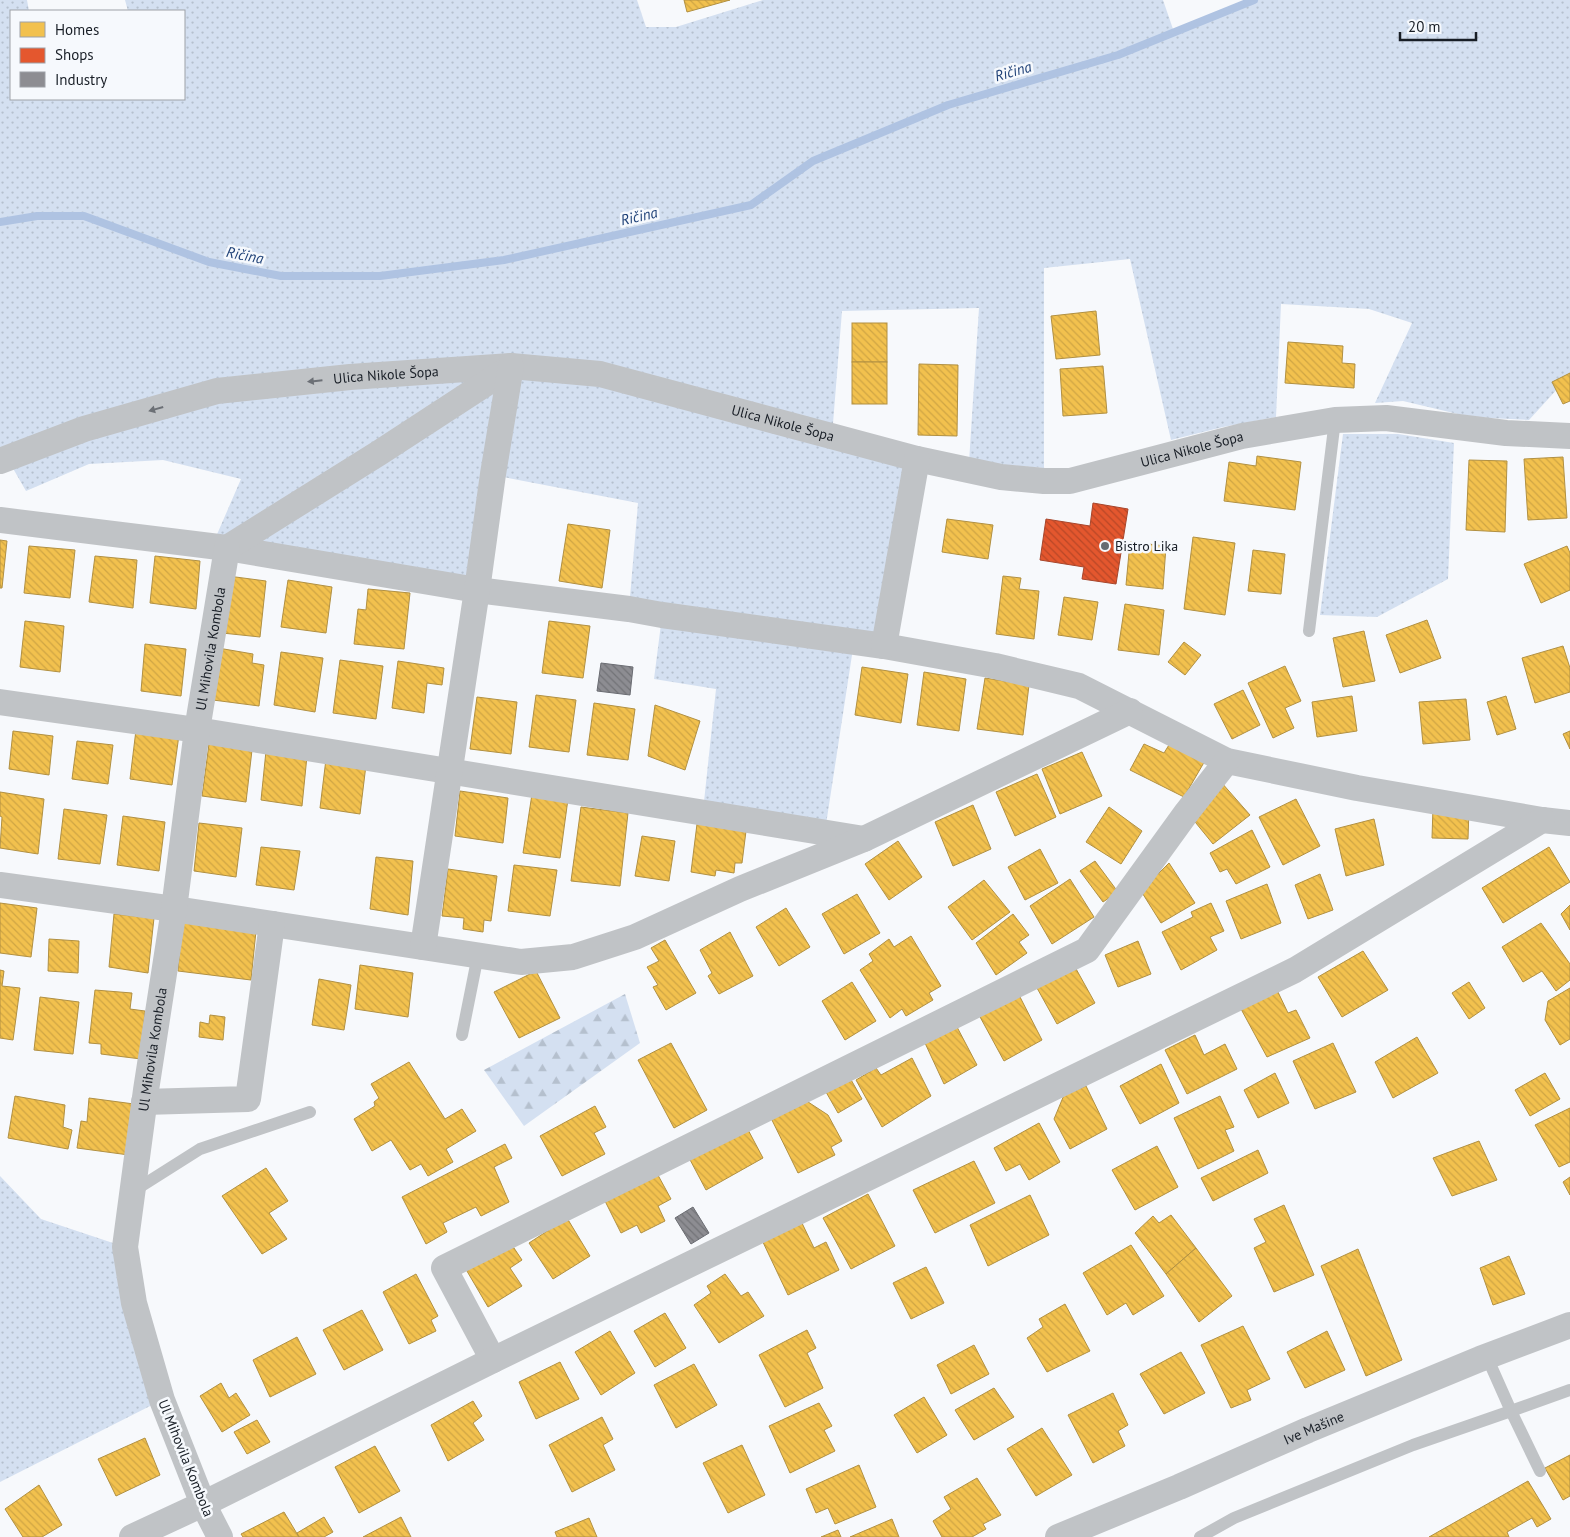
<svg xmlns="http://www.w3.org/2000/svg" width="1570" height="1537" font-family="'PT Sans',sans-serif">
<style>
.grass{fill:url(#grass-dots)}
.forest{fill:url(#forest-firs)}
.homes{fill:url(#homes-back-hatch);stroke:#b19042}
.shops{fill:url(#shops-back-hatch);stroke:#a7462c}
.industry{fill:url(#industry-back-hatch);stroke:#6a6c72}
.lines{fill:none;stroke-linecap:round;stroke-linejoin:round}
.stream{stroke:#afc3e2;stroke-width:8}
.service{stroke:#c0c3c6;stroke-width:12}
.minor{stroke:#c0c3c6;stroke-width:26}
.oneway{fill:#6c7076}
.poi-dot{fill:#666b71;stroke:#f6f9fd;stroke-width:2}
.labels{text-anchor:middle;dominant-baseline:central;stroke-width:5;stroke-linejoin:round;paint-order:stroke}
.street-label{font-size:14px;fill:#181e26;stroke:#f6f9fd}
.poi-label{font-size:14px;fill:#181e26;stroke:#f6f9fd;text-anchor:start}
.water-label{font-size:15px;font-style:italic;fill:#204278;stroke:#f6f9fd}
</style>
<defs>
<pattern id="grass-dots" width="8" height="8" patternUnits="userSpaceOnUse" patternTransform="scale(1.25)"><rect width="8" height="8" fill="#d4e0f1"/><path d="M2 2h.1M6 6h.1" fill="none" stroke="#b5c0ce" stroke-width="1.8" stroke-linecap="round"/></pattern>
<pattern id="forest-firs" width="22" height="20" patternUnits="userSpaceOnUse" patternTransform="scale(1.25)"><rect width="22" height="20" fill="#d4e0f1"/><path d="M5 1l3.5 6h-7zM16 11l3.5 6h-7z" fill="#b5c0ce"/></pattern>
<pattern id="homes-back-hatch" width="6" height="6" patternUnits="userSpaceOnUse" patternTransform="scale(1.25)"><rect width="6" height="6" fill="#f2c14e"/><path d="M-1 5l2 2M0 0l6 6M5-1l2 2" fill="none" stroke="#cfa544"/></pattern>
<pattern id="shops-back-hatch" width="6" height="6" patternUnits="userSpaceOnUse" patternTransform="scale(1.25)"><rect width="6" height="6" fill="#e4572e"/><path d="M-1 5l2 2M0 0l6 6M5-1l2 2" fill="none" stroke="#b84727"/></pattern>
<pattern id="industry-back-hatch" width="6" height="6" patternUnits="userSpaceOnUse" patternTransform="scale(1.25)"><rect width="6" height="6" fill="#8d8d92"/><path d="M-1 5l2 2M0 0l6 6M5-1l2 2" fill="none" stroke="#727377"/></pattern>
</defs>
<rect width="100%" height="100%" fill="#f7f9fc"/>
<g class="grass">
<path d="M0,0H27L29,11H11V99H184V11H128L125,0H637L646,27H676L763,0H1163L1174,32L1254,0H1570V375L1529,420L1489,418L1462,415L1403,401L1375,403L1412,323L1369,309L1281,304L1276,417L1223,427L1171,440L1130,259L1044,268V468L969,462L979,308L842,311L832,436L917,459L884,646L854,642L825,831L703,811L716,689L654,679L662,616L629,609L638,503L493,475L477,590L215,539L241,479L163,460L89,464L26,491L7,458L0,461Z"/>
<path d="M1343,434H1398L1454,443L1448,579L1377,617L1320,615Z"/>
<path d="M0,1176L41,1219L125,1247L162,1400L0,1482Z"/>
</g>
<path class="forest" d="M625,994L640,1043L524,1126L484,1070Z"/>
<g class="homes">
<path d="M684,0H730L687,12Z"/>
<path d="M1096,311L1100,355L1056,359L1051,316Z"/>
<rect x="852" y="323" width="35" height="39"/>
<path d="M1288,342L1343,346L1342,363L1355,364L1354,388L1285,383Z"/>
<rect x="852" y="362" width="35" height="42"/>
<path d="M919,364L958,365L957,436L918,435Z"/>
<path d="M1103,366L1107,413L1063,416L1060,369Z"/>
<path d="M1570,373V401L1563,404L1552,382Z"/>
<path d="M1257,456L1301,462L1295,510L1224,501L1229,462L1256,466Z"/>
<path d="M1563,457L1567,518L1528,520L1524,459Z"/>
<path d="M1469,460L1507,461L1505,532L1466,530Z"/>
<path d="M947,519L993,525L988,559L942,552Z"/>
<path d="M568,524L610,530L602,588L559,581Z"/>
<path d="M1193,537L1235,543L1225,615L1184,609Z"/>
<path d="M0,540L7,541L2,588H0Z"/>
<path d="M1130,542L1166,546L1163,589L1126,585Z"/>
<path d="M29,546L75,550L70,598L24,593Z"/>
<path d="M1567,546L1570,553V590L1541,603L1524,564Z"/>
<path d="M1253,550L1285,554L1281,594L1248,591Z"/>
<path d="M95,556L137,560L133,608L89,602Z"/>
<path d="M155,556L200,561L196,609L150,603Z"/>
<path d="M228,576L266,581L260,637L222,633Z"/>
<path d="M1003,576L1021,578L1019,589L1039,591L1034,639L996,634Z"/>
<path d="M288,580L332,587L326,633L281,627Z"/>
<path d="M368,589L410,593L404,649L354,644L358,609L366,610Z"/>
<path d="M1064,597L1098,602L1092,640L1058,635Z"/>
<path d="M1125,604L1164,610L1159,655L1118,650Z"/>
<path d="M1427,620L1441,658L1400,673L1386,635Z"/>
<path d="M25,621L64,626L60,672L20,667Z"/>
<path d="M549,621L590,626L583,678L542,673Z"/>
<path d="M1364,631L1375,681L1343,687L1333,638Z"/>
<path d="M1184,642L1201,655L1185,675L1168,662Z"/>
<path d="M145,644L186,649L181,696L141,691Z"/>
<path d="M1563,646L1570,668V692L1535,703L1522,658Z"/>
<path d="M218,648L253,654L252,663L264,665L259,706L213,700Z"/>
<path d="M281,652L323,658L315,712L274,705Z"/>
<path d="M340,660L383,666L376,719L333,713Z"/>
<path d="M398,661L444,668L442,685L427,683L424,713L392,708Z"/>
<path d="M1285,666L1301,701L1285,708L1294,728L1273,738L1248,683Z"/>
<path d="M862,667L908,674L901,723L855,715Z"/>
<path d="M924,672L966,679L959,731L917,725Z"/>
<path d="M985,678L1029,685L1023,735L977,729Z"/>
<path d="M1243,690L1260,725L1232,739L1214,704Z"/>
<path d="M536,695L576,700L569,752L529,747Z"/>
<path d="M1352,696L1357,731L1317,737L1312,702Z"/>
<path d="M1506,696L1516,729L1497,735L1487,702Z"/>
<path d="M477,697L517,702L511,754L470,749Z"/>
<path d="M1466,699L1470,740L1423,744L1419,702Z"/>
<path d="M594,703L635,709L628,760L587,755Z"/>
<path d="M655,705L700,721L685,770L648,756Z"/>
<path d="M136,730L179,735L172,785L130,779Z"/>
<path d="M13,731L53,736L49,775L9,769Z"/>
<path d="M1570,731V749L1563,734Z"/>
<path d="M1172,740L1206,759L1184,797L1130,770L1144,744L1164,753Z"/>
<path d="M77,741L113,745L108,784L72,779Z"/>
<path d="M209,744L252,750L246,802L202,796Z"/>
<path d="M266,751L307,756L302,806L261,800Z"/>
<path d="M1082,752L1102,796L1060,814L1042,769Z"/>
<path d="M326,759L366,765L360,814L320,808Z"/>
<path d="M1037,774L1056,817L1015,836L996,792Z"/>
<path d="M1221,782L1250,815L1213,844L1187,812Z"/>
<path d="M460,791L508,798L503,843L455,836Z"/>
<path d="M0,792L44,799L38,854L0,848L2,817L0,816Z"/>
<path d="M532,794L568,799L560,858L523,853Z"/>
<path d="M1296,799L1320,846L1283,865L1259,817Z"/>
<path d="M973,805L991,849L953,866L935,822Z"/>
<path d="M581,807L628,813L620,886L571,881Z"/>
<path d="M1109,807L1142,831L1121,864L1086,842Z"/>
<path d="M1433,807L1469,808L1468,839L1432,838Z"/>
<path d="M64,809L107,815L100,864L58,859Z"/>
<path d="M123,816L165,822L159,871L117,865Z"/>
<path d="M698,816L747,823L742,863H735L734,873L716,870L715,876L691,872Z"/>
<path d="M1374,819L1384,865L1346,876L1335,829Z"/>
<path d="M199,823L242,828L236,877L194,871Z"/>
<path d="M1252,830L1270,867L1236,884L1227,869L1220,872L1210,853Z"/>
<path d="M642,836L675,841L669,881L635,876Z"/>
<path d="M898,841L922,877L889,900L865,864Z"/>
<path d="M261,847L300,851L294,890L256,885Z"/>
<path d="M1549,847L1570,882L1503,923L1482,888Z"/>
<path d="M1040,849L1058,883L1025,900L1008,867Z"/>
<path d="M376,857L413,861L408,915L370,909Z"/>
<path d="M1095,861L1118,892L1103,902L1080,871Z"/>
<path d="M1169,863L1195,903L1161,923L1141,891Z"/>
<path d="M514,865L557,870L550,916L508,911Z"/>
<path d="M448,869L497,876L491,921L484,920L483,932L463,929L464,918L442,916Z"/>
<path d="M1320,874L1333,910L1308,919L1295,885Z"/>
<path d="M1070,879L1094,917L1052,944L1030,906Z"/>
<path d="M984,880L1010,912L972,940L948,907Z"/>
<path d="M1267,884L1281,923L1241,939L1226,901Z"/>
<path d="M857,894L880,933L844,954L822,914Z"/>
<path d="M0,903L37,908L31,957L0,953Z"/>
<path d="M1211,903L1224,931L1210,937L1217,950L1181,970L1162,932L1193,917L1191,912Z"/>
<path d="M1570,905V930L1561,914Z"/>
<path d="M786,908L810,947L779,966L756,927Z"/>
<path d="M114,914L154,918L148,973L109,967Z"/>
<path d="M1013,914L1029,935L1019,942L1027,953L996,975L976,943Z"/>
<path d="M182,920L256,931L251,980L178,971Z"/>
<path d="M1541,923L1570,964V980L1556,991L1542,971L1523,982L1502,947Z"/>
<path d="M730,932L753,976L719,994L708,976L712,973L700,950Z"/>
<path d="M911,936L941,986L929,993L933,1000L906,1016L902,1009L890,1018L860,970L873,961L869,954L889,939L894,947Z"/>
<path d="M49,939L79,941L78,973L48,971Z"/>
<path d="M665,940L696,993L666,1010L653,987L658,985L647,967L659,961L651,948Z"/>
<path d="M1138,941L1151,974L1118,987L1105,955Z"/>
<path d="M1363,951L1388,990L1342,1017L1318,977Z"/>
<path d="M360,965L413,973L408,1017L355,1009Z"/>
<path d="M1075,967L1095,1003L1057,1024L1037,988Z"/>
<path d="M0,970L4,971L2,986L20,988L13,1040L0,1038Z"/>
<path d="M536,971L560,1018L519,1038L494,992Z"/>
<path d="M319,979L351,985L344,1030L312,1025Z"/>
<path d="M852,982L876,1021L845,1040L822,1001Z"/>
<path d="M1469,982L1485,1008L1469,1019L1452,993Z"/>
<path d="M1570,988V1039L1560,1045L1545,1020L1548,1001Z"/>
<path d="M95,990L132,993L130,1009L145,1011L141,1059L101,1054V1044L89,1043Z"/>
<path d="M1277,990L1288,1013L1296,1010L1310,1038L1267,1057L1241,1009Z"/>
<path d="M1019,995L1042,1040L1004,1061L979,1015Z"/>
<path d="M40,997L79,1002L73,1054L34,1050Z"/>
<path d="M210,1015L225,1017L223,1040L199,1037L200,1022L209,1024Z"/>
<path d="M957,1027L977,1065L944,1084L925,1043Z"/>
<path d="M1195,1035L1204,1055L1225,1044L1237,1069L1187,1094L1165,1050Z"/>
<path d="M1417,1037L1438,1073L1393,1098L1375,1062Z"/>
<path d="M671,1043L707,1110L674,1128L638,1060Z"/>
<path d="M1333,1043L1356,1092L1315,1109L1293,1061Z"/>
<path d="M912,1058L931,1096L882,1127L856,1080L876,1068L881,1075Z"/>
<path d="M409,1062L445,1119L462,1109L476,1131L446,1149L453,1162L428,1176L421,1164L410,1170L391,1140L372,1151L354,1119L375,1106L374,1102L379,1098L371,1084Z"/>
<path d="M1161,1064L1179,1103L1140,1124L1120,1086Z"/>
<path d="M1275,1073L1289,1103L1258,1118L1244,1090Z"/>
<path d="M1545,1073L1560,1099L1530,1116L1515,1090Z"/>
<path d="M850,1078L862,1099L838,1113L826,1092Z"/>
<path d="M1086,1086L1107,1129L1070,1149L1054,1119L1064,1095Z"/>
<path d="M15,1096L65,1105L63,1127L72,1130L68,1149L8,1138Z"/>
<path d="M1220,1096L1234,1127L1225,1130L1234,1151L1198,1169L1174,1118Z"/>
<path d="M89,1098L134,1104L129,1155L77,1148L81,1121L87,1122Z"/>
<path d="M802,1098L828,1115L842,1141L831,1147L835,1155L798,1173L769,1114Z"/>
<path d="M595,1106L606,1127L594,1133L605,1154L562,1176L540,1136Z"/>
<path d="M1570,1108V1162L1559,1167L1535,1125Z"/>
<path d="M1039,1123L1060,1162L1029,1180L1020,1164L1006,1171L994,1148Z"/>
<path d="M746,1126L763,1158L706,1190L687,1154Z"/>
<path d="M1479,1141L1497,1180L1452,1196L1433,1158Z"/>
<path d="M505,1144L512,1158L494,1167L509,1202L481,1216L476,1207L443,1223L447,1232L426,1244L402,1197Z"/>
<path d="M1157,1146L1178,1187L1135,1210L1112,1170Z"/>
<path d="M1258,1150L1268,1173L1213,1201L1201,1178Z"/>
<path d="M974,1161L995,1203L935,1233L913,1190Z"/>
<path d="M653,1166L671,1199L658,1206L665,1221L641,1233L637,1225L621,1233L601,1193Z"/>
<path d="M266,1168L288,1201L269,1213L287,1239L262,1254L222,1196Z"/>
<path d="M1570,1177V1195L1563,1182Z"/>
<path d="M868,1194L895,1246L851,1269L823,1218Z"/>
<path d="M1030,1195L1049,1235L988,1266L970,1225Z"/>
<path d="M1284,1205L1314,1275L1274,1292L1254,1248L1266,1242L1254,1219Z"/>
<path d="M1171,1215L1196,1248L1166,1274L1135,1233L1153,1216L1159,1223Z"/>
<path d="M567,1218L590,1256L553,1279L529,1243Z"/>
<path d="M800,1219L814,1248L826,1242L839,1270L788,1295L761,1238Z"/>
<path d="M508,1239L522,1260L510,1268L522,1286L488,1307L464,1266Z"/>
<path d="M1131,1245L1164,1296L1133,1315L1126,1303L1107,1315L1083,1273Z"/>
<path d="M1196,1248L1232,1296L1199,1322L1166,1274Z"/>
<path d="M1358,1249L1402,1360L1366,1376L1321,1266Z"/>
<path d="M1509,1256L1525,1294L1493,1305L1480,1268Z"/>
<path d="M926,1267L944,1303L911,1319L893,1283Z"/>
<path d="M416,1274L438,1316L431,1320L436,1331L409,1344L383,1292Z"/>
<path d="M725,1274L741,1296L748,1292L764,1316L719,1343L694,1305L711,1293L707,1286Z"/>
<path d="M1065,1304L1090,1351L1047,1372L1027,1338L1043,1327L1039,1319Z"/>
<path d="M362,1310L383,1350L344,1370L323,1330Z"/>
<path d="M665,1313L686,1348L655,1367L634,1331Z"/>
<path d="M1243,1326L1270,1379L1247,1390L1251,1400L1231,1408L1201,1345Z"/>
<path d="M807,1330L816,1348L807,1353L823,1388L785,1407L759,1355Z"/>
<path d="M610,1331L635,1373L601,1395L575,1352Z"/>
<path d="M1327,1331L1345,1370L1305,1388L1287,1352Z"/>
<path d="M297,1337L316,1374L270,1397L253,1360Z"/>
<path d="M974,1345L989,1374L951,1394L937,1365Z"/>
<path d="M1181,1352L1205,1393L1164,1414L1140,1374Z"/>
<path d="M560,1362L579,1399L536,1419L519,1382Z"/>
<path d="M694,1364L717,1405L676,1428L654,1385Z"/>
<path d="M221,1383L229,1398L236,1393L250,1415L222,1432L200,1396Z"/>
<path d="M994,1388L1014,1417L974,1440L955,1410Z"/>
<path d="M1113,1393L1128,1425L1118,1431L1125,1446L1093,1463L1068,1415Z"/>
<path d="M924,1397L947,1435L917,1453L894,1415Z"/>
<path d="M473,1401L482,1416L473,1423L484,1440L448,1461L431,1425Z"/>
<path d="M819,1403L832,1426L824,1430L835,1451L790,1473L769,1426Z"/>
<path d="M602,1417L613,1439L603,1445L615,1470L572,1492L549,1445Z"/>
<path d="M257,1420L270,1442L247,1454L234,1432Z"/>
<path d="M1042,1428L1072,1475L1036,1496L1007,1449Z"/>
<path d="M145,1438L160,1475L116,1496L98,1459Z"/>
<path d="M742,1445L765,1495L728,1513L703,1463Z"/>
<path d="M375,1446L400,1491L359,1513L335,1467Z"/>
<path d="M1570,1455V1496L1563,1500L1545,1468Z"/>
<path d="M859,1465L876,1507L835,1524L828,1508L816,1513L806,1489Z"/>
<path d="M977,1478L1001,1515L983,1524L986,1529L972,1537H942L933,1521L951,1509L944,1497Z"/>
<path d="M1528,1481L1551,1519L1537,1527L1532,1518L1507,1532L1509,1537H1429Z"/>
<path d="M39,1485L62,1525L42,1537H23L5,1509Z"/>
<path d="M284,1512L299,1537H243L241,1534Z"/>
<path d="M324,1517L333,1532L324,1537H299L297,1533Z"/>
<path d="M401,1517L411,1537H363Z"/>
<path d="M589,1518L597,1537H557L555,1532Z"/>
<path d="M892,1519L899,1537H850Z"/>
<path d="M838,1530L841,1537H821Z"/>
</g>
<path class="shops" d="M1093,503L1128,509L1116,584L1082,579L1084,567L1040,560L1046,519L1090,526Z"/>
<g class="industry">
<path d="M601,663L633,667L630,695L597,691Z"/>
<path d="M693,1207L709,1233L691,1244L675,1218Z"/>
</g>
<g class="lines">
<path class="stream" d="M0,222L37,216H84L209,262L281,276H380L504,260L751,205L813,161L948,105L1118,55L1254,0"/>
<g class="service">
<path d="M1309,631L1335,420"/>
<path d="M462,1035L478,955"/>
<path d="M132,1192L200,1149L310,1112"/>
<path d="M1540,1471L1511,1411L1570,1390"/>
<path d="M1200,1537L1234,1518L1413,1445L1511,1411L1487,1357"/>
</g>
<g class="minor">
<path id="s1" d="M0,461L84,429L217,391L350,377L511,366L600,374L917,459L1001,477L1044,481H1070L1242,436L1335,420L1386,418L1506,433L1570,436"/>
<path d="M0,520L227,548L477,590L629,609L662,615L884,646L995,666L1079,686L1227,761L1357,788L1542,820L1570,823"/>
<path d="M227,548L379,453L511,367"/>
<path d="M884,646L917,459"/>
<path d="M0,702L197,730L864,839"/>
<path d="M0,885L174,909L521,962L573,957L635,937L740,889L864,839L1130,711"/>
<path d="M423,947L477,590L493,474L511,366"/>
<path d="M144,1102L248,1099L272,924"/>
<path d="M493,1360L444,1268L1087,950L1187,812L1227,761"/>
<path d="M132,1537L203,1504L493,1360L1295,970L1542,820"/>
<path id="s2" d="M220,1537L203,1504L162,1400L134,1303L125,1247L146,1090L174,909L197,730L227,548"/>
<path id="s3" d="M1058,1537L1179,1487L1308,1430L1480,1359L1570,1325"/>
</g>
</g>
<defs><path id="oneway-solid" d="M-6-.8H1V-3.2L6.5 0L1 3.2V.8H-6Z" transform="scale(1.25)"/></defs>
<g class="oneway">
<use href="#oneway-solid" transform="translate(315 381) rotate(174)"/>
<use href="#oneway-solid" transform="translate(156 409) rotate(164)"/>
</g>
<circle class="poi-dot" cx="1105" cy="546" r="5"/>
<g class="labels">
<g class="street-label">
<text stroke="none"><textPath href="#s1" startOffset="398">Ulica Nikole Šopa</textPath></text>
<text stroke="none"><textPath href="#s1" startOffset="802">Ulica Nikole Šopa</textPath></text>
<text stroke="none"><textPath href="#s1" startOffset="1222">Ulica Nikole Šopa</textPath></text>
<text stroke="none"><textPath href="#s2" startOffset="911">Ul Mihovila Kombola</textPath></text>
<text stroke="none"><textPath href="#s2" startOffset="506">Ul Mihovila Kombola</textPath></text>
<text stroke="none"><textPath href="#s3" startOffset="278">Ive Mašine</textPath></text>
<text transform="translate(186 1458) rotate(68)">Ul Mihovila Kombola</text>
</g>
<g class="poi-label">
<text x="1115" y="546">Bistro Lika</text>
</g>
<g class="water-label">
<text transform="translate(1013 71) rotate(-16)">Ričina</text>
<text transform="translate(639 216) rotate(-13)">Ričina</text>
<text transform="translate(245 255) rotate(11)">Ričina</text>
</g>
</g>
<rect x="10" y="10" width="175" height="90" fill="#f6f9fd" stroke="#9da1a7"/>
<rect x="20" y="22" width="25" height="15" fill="#f2c14e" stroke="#9da1a7"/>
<text x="55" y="35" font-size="15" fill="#181e26">Homes</text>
<rect x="20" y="48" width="25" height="15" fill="#e4572e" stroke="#9da1a7"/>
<text x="55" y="60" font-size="15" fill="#181e26">Shops</text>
<rect x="20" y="72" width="25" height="15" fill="#8d8d92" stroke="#9da1a7"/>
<text x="55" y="85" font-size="15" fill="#181e26">Industry</text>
<path d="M1400 32v8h76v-8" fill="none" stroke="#181e26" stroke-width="2.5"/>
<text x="1408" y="32" font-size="15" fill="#181e26" stroke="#f6f9fd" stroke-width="4" paint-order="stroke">20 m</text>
</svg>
